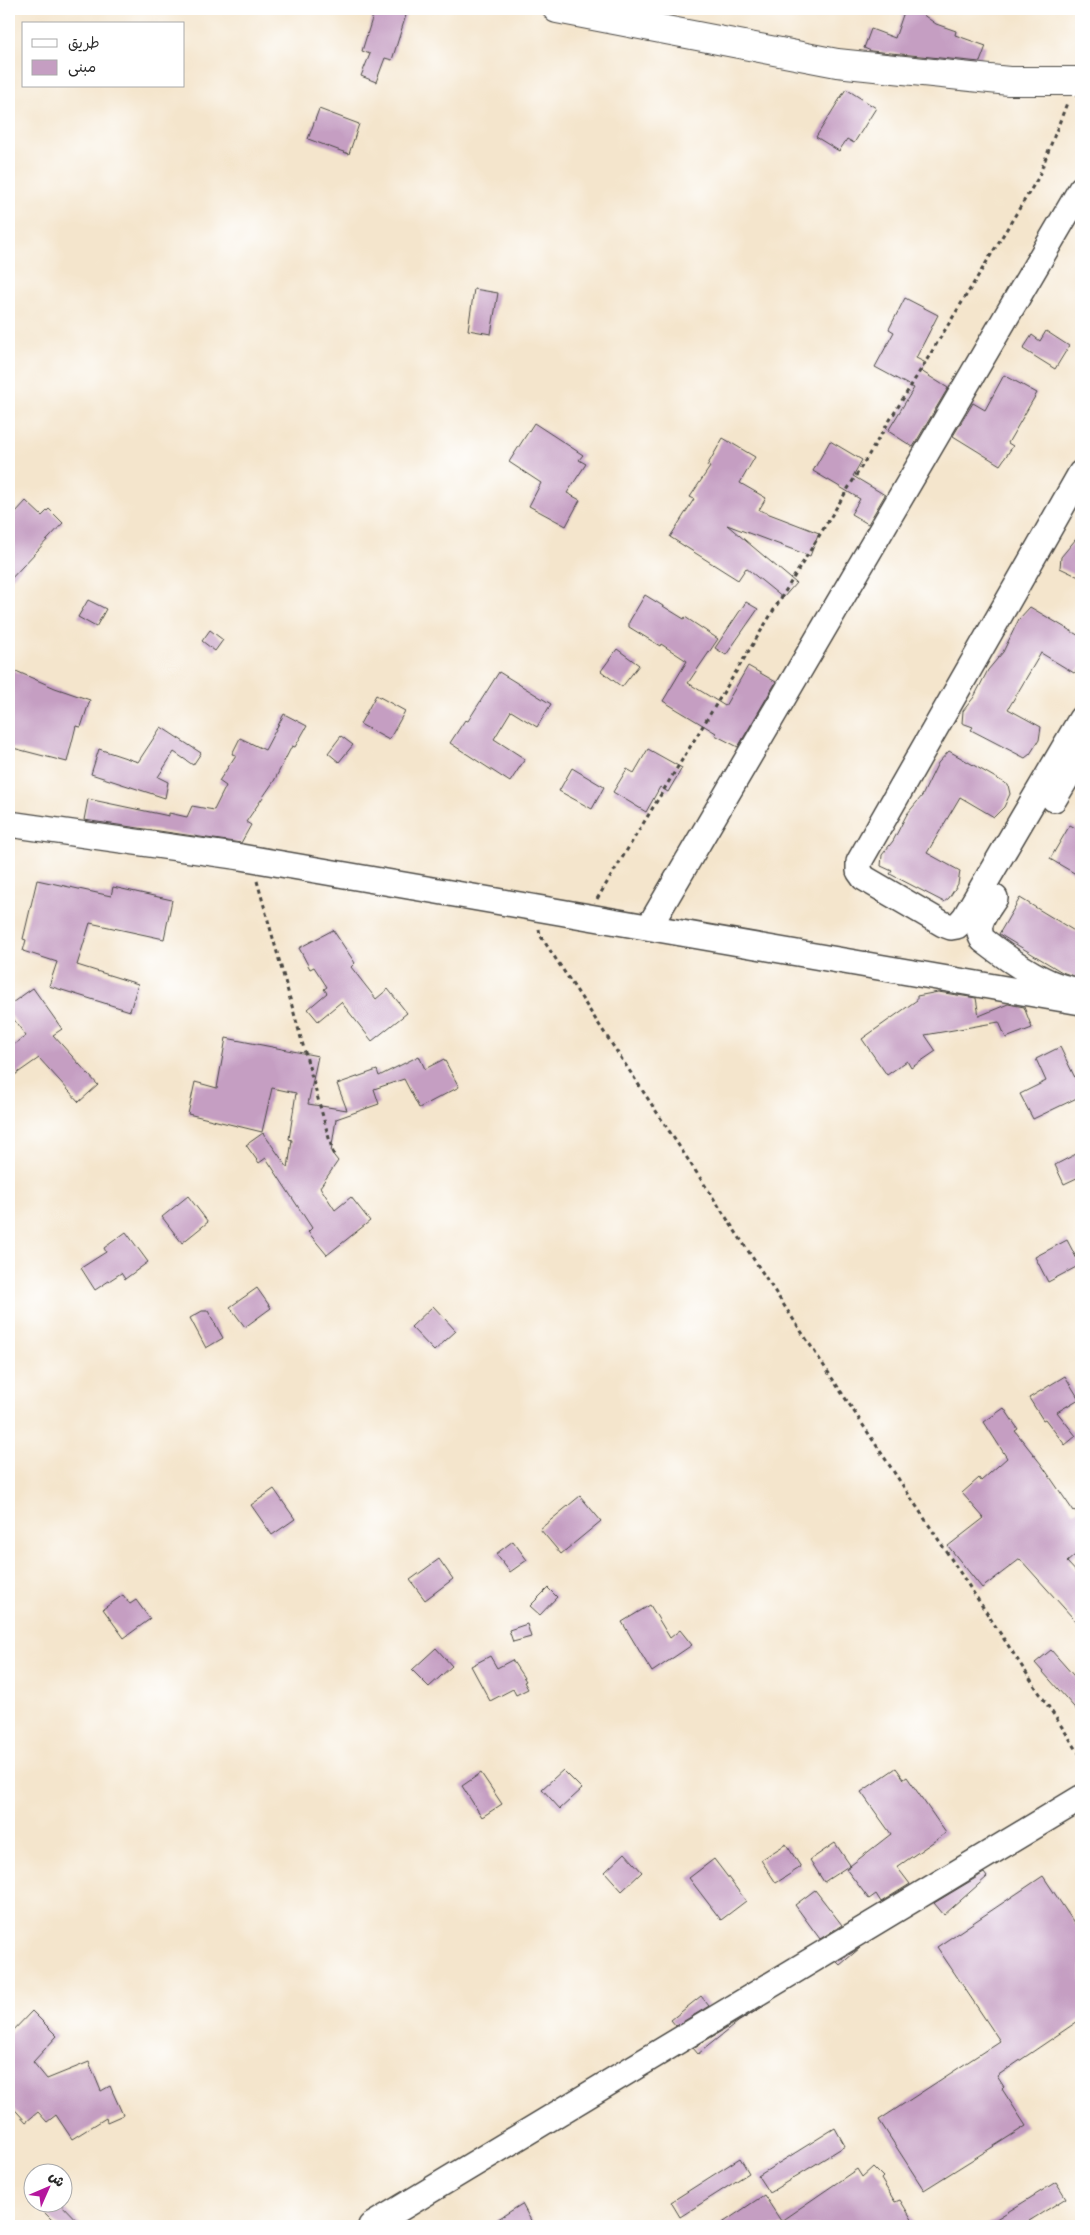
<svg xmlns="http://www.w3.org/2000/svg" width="1090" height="2235" font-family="Mali,'Playpen Sans Arabic',sans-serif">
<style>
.building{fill:#c59ec2}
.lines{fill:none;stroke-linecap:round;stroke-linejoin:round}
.minor-casing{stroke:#494743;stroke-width:28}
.major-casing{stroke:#494743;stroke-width:30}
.path{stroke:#494743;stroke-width:3;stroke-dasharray:4 4;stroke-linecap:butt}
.minor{stroke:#fff;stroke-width:25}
.major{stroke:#fff;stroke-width:28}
</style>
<rect width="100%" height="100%" fill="#fff"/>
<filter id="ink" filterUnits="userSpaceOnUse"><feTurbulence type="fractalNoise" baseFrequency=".02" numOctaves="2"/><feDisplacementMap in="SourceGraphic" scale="10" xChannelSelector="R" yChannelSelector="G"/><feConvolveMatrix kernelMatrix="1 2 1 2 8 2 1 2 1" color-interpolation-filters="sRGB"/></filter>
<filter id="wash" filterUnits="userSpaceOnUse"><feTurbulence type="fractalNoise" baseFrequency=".0096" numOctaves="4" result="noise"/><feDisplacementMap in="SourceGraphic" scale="20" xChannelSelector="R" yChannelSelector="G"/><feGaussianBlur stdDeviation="1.12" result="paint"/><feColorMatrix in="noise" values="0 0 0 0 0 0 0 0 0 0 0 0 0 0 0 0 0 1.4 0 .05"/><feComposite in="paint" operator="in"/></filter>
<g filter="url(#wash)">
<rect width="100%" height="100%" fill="#f4e5cc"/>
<g id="blocks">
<g class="building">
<path d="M375,9H396L407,12L392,60L385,58L376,82L361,76L370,54L362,51Z"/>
<path d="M905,9H915L936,24L956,31L955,35L986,46L980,62L871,51L864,48L871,29L895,38Z"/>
<path d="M846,89L876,108L854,143L847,139L839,151L816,137Z"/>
<path d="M319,109L359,124L349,154L308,139Z"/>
<path d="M474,289L498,293L491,334L468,330Z"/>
<path d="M905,298L938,315L916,358L926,363L921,371L948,388L913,447L888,431L914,388L875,367L894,332L889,329Z"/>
<path d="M1046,331L1069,346L1055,369L1023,349L1032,335L1040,341Z"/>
<path d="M1004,375L1037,393L1008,443L1013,446L1000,465L953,436L973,403L985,410Z"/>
<path d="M534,423L583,455L579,460L586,464L567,493L580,500L566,526L529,506L541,483L509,462Z"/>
<path d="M723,438L755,457L740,483L766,498L759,510L819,533L810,556L727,525L796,583L783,598L746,568L738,580L670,537L694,499L690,497L710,467L707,466Z"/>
<path d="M830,441L862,460L853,476L885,495L868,524L851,514L860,499L813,471Z"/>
<path d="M26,501L42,516L49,509L63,523L9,581V507L15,513Z"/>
<path d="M1081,533V578L1060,568L1061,557Z"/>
<path d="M645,595L684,619L685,617L718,639L688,683L725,706L748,666L776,682L738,747L715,735L716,733L663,701L687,661L661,644L660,646L629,627V622Z"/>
<path d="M88,600L106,609L96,627L78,617Z"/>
<path d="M746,602L758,609L726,655L715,648Z"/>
<path d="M1030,607L1081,637V667L1074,673L1041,653L1008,709L1041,727L1039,740L1030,754L1025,758L971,730L973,727L962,723L963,711L974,697L988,670L1003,652L1019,619Z"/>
<path d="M210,630L223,640L215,651L202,641Z"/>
<path d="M617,649L639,665L622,687L601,671Z"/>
<path d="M9,668L55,688L90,700L81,727L76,726L67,762L9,747Z"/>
<path d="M499,672L551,704L537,727L511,711L494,739L525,759L510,782L450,743L465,720L468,721Z"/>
<path d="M376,695L405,711L389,740L360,724Z"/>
<path d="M284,714L307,726L295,747L292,746L274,781L246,822L251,825L241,843L84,820L88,799L169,816V813L187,817L192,806L214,810L226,786L219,781L236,755L232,754L240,738L265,750Z"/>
<path d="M161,727L201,753L193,765L174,752L158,777L168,782L165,798L91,774L99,749L138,762Z"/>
<path d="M341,736L353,745L339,762L328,753Z"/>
<path d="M648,749L682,768L668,792L660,787L646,812L613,792L627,769L634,773Z"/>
<path d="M949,751L1008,785L1010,794L1004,807L994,817L960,797L927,853L960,871L958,884L949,898L944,902L890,874L892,871L881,866L882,855L893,841L907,814L922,796L938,763Z"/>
<path d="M572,768L604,787L592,809L559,791Z"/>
<path d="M1070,825L1081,831V877L1050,859Z"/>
<path d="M37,880L111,896L113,887L172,900L164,939L90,923L77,965L138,984L130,1011L49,986L57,962L23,951L26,940L23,939Z"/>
<path d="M1020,898L1081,935V979L1062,972L999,934Z"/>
<path d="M333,930L355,963L351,967L376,999L388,989L407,1013L372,1041L341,1002L318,1021L308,1009L327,993L324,989L327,987L314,967L310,969L299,948Z"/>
<path d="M33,988L62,1029L53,1035L98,1085L79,1102L39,1058L9,1079V1048L26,1036L9,1013V1005Z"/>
<path d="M938,992L976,998L979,1016L1008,1004L1024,1007L1032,1028L1006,1038L999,1022L925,1035L936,1051L911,1068L907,1061L887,1075L862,1039L917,1000V996Z"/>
<path d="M226,1038L318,1056L308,1104L347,1110L337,1084L377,1070L379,1076L419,1056L425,1069L444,1059L459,1087L419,1108L404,1079L374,1089L379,1104L336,1119L331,1152L338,1161L320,1187L335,1210L351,1197L370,1221L327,1255L308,1232L312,1228L266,1158L259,1163L246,1145L263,1133L288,1168L292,1140L289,1139L296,1093L272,1088L262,1132L188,1114L195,1082L217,1088Z"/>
<path d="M1060,1047L1081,1090V1096L1033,1119L1020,1094L1046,1081L1036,1059Z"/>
<path d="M1076,1154L1081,1166V1176L1064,1184L1055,1165Z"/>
<path d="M188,1196L208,1222L182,1243L162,1217Z"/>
<path d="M126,1232L148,1262L125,1279L121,1273L95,1290L81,1268L106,1252L104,1248Z"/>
<path d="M1067,1240L1080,1265L1048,1282L1035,1257Z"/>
<path d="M257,1288L271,1308L245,1327L230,1307Z"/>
<path d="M433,1306L456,1331L434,1351L411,1327Z"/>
<path d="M202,1311H208L223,1338L206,1348L190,1318Z"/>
<path d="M1065,1376L1079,1399L1057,1412L1076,1436L1065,1445L1045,1419L1043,1420L1029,1398Z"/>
<path d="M1004,1408L1018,1429L1015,1431L1041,1464L1074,1512L1081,1507V1550L1067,1562L1081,1577V1627L1020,1559L982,1588L948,1546L984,1518L962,1493L979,1478L981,1481L1007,1458L984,1422Z"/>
<path d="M274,1489L295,1519L272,1535L251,1505Z"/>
<path d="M580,1496L601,1521L561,1554L540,1529Z"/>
<path d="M513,1541L527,1560L510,1572L496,1554Z"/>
<path d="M439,1559L453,1579L425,1600L410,1580Z"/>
<path d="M548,1588L557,1597L540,1615L530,1606Z"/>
<path d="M123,1595L130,1604L136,1600L150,1619L124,1638L103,1609Z"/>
<path d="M650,1605L670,1638L680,1630L692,1645L652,1672L622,1622Z"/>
<path d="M527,1624L531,1637L513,1642L509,1630Z"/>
<path d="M436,1648L452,1666L429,1687L412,1670Z"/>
<path d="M1051,1650L1081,1684V1715L1035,1663Z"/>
<path d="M490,1656L497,1668L512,1660L526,1681L524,1682L528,1689L516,1695L513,1689L490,1701L471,1666Z"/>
<path d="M896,1768L904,1779L907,1777L946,1833L897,1867L910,1884L881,1902L876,1894L869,1899L846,1869L891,1834L861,1792Z"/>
<path d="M563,1770L582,1789L560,1809L542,1789Z"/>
<path d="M481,1773L502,1804L482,1817L462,1786Z"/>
<path d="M835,1843L850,1865L824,1882L810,1860Z"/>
<path d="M786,1844L801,1867L776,1883L761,1860Z"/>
<path d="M625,1853L642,1872L622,1891L605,1872Z"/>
<path d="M714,1859L746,1901L721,1920L689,1878Z"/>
<path d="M984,1873L987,1877L944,1915L934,1903Z"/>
<path d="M1043,1876L1081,1933V2019L997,2076L1004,2087L1002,2089L1026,2126L924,2190L879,2120L1000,2041L937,1947Z"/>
<path d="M815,1890L842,1925L820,1939L795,1905Z"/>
<path d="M860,1948L840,1965L837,1962Z"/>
<path d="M701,1996L709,2006L676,2026L671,2020Z"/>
<path d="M764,2006L738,2022L698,2054L693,2048Z"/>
<path d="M32,2011L57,2036L33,2062L47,2079L89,2062L101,2091L110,2086L123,2115L107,2122L106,2118L72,2139L56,2115L47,2122L38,2112L26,2122L9,2103V2035Z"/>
<path d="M835,2128L845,2146L769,2193L758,2176Z"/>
<path d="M740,2158L749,2173L680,2217L671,2202Z"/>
<path d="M873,2167L883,2177L881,2179L895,2202L900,2200L916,2226H718L764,2195L781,2221L857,2169L862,2177Z"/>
<path d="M1056,2182L1066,2198L1021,2226H985Z"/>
<path d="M51,2202H59L82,2226H58L43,2211Z"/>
<path d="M522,2204L534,2226H487Z"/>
</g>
</g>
</g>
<g filter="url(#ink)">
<use href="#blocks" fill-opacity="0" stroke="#494743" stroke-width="1"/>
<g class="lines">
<defs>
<g id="minor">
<path d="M1081,473L859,862V871L864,878L943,924L951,927L957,926L965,917L1081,719"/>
<path d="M1054,799L1081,754"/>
<path d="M9,824L241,857L1081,1002"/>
<path d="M995,898C987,911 973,925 983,940C1005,957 1044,985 1071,989"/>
<path d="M649,927L1081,189"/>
<path d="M371,2226L1081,1798"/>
</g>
<path id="major" d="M557,9L837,63L1009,81H1081"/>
</defs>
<use href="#minor" class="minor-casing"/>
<use href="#major" class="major-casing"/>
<g class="path">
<path d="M257,881L334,1156"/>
<path d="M597,899L1038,178L1067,103"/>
<path d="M539,929L540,935L1081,1756"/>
</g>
<use href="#minor" class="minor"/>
<use href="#major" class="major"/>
</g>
</g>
<rect width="1090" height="2235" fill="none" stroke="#fff" stroke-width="30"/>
<rect x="22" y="22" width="162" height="65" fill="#ffffff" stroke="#aaaaaa"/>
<rect x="32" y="39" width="25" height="8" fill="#ffffff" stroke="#aaaaaa"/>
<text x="68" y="48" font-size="15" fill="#2b2b2b">طريق</text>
<rect x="32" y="60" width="25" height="15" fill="#c59ec2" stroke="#aaaaaa"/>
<text x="68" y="72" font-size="15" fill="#2b2b2b">مبنى</text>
<g transform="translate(48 2188) rotate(45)"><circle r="24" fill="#ffffff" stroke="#aaaaaa"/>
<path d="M0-4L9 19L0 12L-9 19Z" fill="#b5179e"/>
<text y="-8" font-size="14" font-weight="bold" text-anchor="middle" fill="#2b2b2b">ش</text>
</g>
</svg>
